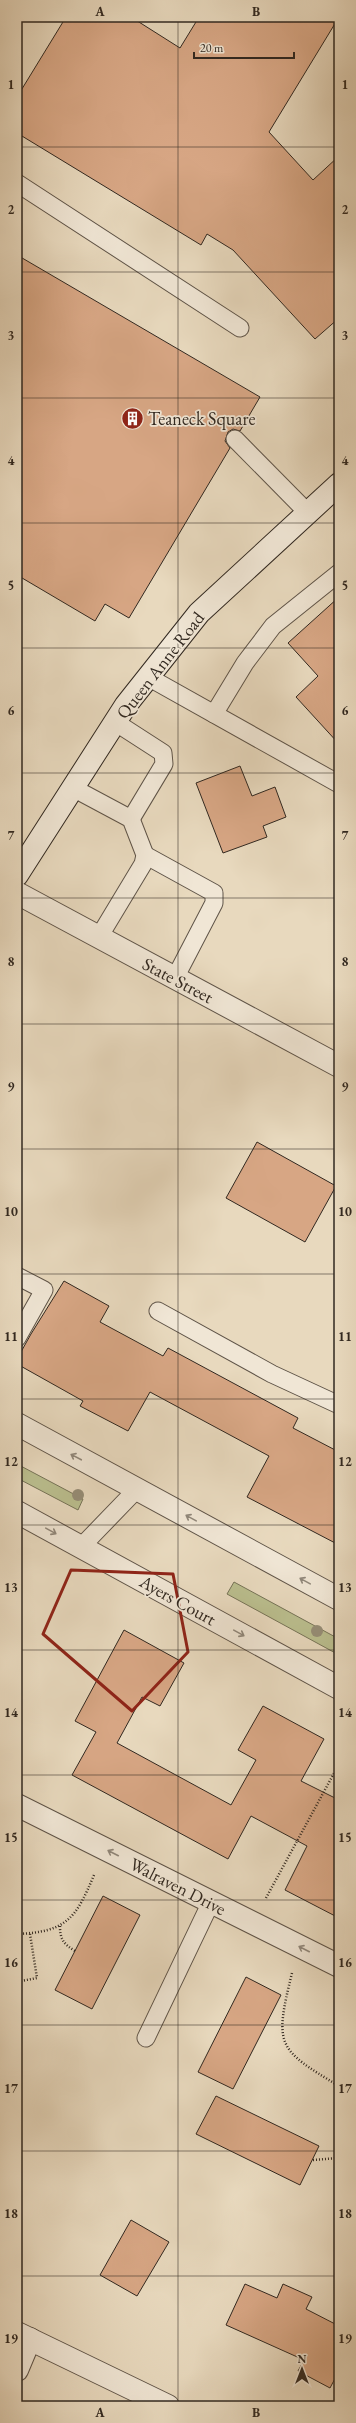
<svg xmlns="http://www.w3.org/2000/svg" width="356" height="2423" font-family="'EB Garamond',serif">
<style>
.green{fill:#babe8e;stroke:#767357}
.building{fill:#d7a684;stroke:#312820}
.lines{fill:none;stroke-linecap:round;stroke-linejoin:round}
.lane-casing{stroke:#5f5448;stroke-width:19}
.street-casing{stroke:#5f5448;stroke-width:24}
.secondary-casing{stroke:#312820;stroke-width:24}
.path{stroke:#312820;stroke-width:2.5;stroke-dasharray:1 2;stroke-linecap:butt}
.lane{stroke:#f0e6d5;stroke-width:17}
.street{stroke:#f0e6d5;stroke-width:22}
.secondary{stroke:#f0e6d5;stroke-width:22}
.tree{fill:#968d76}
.oneway{stroke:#90877a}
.marked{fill:none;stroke:#8f2418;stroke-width:3;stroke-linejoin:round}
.grid{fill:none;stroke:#312820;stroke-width:1;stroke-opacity:0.55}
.labels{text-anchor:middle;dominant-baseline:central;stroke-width:3.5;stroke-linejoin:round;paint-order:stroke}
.poi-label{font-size:18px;fill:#312820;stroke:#f0e6d5;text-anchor:start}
.street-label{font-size:18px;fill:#312820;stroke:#f0e6d5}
.neatline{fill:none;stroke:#312820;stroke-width:1.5}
.grid-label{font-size:13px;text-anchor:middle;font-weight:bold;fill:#312820}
</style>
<rect width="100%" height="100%" fill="#e8d9be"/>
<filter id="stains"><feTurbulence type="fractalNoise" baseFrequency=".005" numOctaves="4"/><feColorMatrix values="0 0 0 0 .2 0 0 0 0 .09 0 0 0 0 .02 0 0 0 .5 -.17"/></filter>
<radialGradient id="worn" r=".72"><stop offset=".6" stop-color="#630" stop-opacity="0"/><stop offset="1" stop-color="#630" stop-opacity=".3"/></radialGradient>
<g class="green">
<path d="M17,1464L83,1499L78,1510L17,1478Z"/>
<path d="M234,1582L339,1639V1655L227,1594Z"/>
</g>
<g class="building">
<path d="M66,17H131L180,48L199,17H339L269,132L313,180L339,156V318L315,339L233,250L207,234L201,245L17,133V97Z"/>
<path d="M17,255L260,397L240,431L233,429L228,432L225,441L230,448L129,618L105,604L95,621L17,575Z"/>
<path d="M339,597V744L296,697L318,676L288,643Z"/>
<path d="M240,766L252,796L275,787L286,817L263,826L267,837L223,853L196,783Z"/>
<path d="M257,1142L336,1186L305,1242L226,1198Z"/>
<path d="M64,1281L109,1306L100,1322L163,1356L168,1348L298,1418L293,1428L339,1452V1545L247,1497L269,1456L150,1392L128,1431L80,1406L83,1401L17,1364V1359L31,1334Z"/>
<path d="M124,1630L184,1663L160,1706L142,1697L117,1743L231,1805L256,1760L238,1750L263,1706L324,1739L301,1781L339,1800V1918L285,1890L307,1846L251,1816L228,1859L72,1775L96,1732L75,1721Z"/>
<path d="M103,1896L140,1915L92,2009L55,1990Z"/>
<path d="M246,1977L281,1995L233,2089L198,2072Z"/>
<path d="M216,2096L319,2146L300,2185L196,2134Z"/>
<path d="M131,2220L169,2242L137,2296L100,2275Z"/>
<path d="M245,2284L277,2298L283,2284L312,2297L306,2309L339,2326V2371L330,2388L298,2371L304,2360L226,2325Z"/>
</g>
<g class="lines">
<defs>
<g id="lane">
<path d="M17,183L240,328"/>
<path d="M235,439L308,513"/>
<path d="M148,677L339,784"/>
<path d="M214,714L245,663L273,626L339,573"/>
<path d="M115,722L163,753L164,764L131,819"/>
<path d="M73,788L131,819L145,855L143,864L99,937"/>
<path d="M145,855L214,893V903L175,978"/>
<path d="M17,1276L44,1290L17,1338"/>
<path d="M158,1311L272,1374L339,1405"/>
<path d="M81,1547L137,1489"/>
<path d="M146,2038L211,1902"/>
</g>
<g id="street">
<path d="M17,893L339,1066"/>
<path d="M17,1424L339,1599"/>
<path d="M17,1512L339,1688"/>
<path d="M17,1805L339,1966"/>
<path d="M17,2333L168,2406"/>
<path d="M17,2370L30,2339"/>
</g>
<path id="secondary" d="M17,875L126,705L199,613L339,484"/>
</defs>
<use href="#lane" class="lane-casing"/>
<use href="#street" class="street-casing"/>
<use href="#secondary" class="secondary-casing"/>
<g class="path">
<path d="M266,1898L339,1764"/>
<path d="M60,1926C60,1940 64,1944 75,1951"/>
<path d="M17,1934C67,1932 76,1918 94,1875"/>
<path d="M292,1973C274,2046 277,2049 339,2086"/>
<path d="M21,1981L37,1978L30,1934"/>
<path d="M313,2160L339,2158"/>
</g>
<use href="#lane" class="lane"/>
<use href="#street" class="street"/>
<use href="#secondary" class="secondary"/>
</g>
<g class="tree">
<circle cx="78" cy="1495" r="6"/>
<circle cx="317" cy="1631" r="6"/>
</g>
<defs><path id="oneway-shaft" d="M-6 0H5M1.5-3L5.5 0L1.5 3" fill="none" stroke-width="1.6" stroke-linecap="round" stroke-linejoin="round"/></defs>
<g class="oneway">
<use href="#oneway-shaft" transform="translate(76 1457) rotate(-152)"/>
<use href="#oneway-shaft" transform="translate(191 1518) rotate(-151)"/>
<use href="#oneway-shaft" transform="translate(51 1531) rotate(29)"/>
<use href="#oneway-shaft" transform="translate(305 1581) rotate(-151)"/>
<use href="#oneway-shaft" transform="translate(239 1633) rotate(29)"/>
<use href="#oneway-shaft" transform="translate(113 1853) rotate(-153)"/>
<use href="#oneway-shaft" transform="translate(304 1949) rotate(-153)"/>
</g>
<path class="marked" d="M71,1570L173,1574L188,1652L132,1711L43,1634Z"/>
<path class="grid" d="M178,17V2406M17,147H339M17,272H339M17,398H339M17,523H339M17,648H339M17,773H339M17,898H339M17,1024H339M17,1149H339M17,1274H339M17,1399H339M17,1525H339M17,1650H339M17,1775H339M17,1900H339M17,2025H339M17,2151H339M17,2276H339"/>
<defs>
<symbol id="building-disc" viewBox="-11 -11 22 22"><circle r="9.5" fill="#8f2418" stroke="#f0e6d5"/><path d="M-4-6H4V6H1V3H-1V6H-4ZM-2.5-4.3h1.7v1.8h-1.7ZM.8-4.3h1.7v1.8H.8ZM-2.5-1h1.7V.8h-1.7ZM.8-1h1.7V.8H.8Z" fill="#fff"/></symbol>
</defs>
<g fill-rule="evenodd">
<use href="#building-disc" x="120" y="406" width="25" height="25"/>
</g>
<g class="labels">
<g class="poi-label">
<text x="148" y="418">Teaneck Square</text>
</g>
<g class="street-label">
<text transform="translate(160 665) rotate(-52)">Queen Anne Road</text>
<text transform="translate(178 980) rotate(28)">State Street</text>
<text transform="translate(178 1600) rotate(29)">Ayers Court</text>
<text transform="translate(178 1886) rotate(27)">Walraven Drive</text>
</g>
</g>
<rect width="356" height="2423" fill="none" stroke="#e8d9be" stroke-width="44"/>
<g transform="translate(302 2369)" stroke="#f0e6d5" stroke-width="3" paint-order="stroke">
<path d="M0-3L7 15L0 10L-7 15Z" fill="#312820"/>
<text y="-6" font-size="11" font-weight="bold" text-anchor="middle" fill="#312820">N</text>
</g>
<path d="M194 52v6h100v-6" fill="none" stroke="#312820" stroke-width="2"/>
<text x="200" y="52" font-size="12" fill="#312820" stroke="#f0e6d5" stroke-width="3" paint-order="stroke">20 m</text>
<rect x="22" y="22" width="312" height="2379" class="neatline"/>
<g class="grid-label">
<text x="100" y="16">A</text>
<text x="256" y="16">B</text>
<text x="11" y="89">1</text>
<text x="345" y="89">1</text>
<text x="11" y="214">2</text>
<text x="345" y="214">2</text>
<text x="11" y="340">3</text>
<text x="345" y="340">3</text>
<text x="11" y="465">4</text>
<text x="345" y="465">4</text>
<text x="11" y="590">5</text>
<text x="345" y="590">5</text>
<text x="11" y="715">6</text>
<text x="345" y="715">6</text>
<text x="11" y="840">7</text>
<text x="345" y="840">7</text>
<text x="11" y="966">8</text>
<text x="345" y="966">8</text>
<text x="11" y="1091">9</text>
<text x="345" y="1091">9</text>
<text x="11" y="1216">10</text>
<text x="345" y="1216">10</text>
<text x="11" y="1341">11</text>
<text x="345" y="1341">11</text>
<text x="11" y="1466">12</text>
<text x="345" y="1466">12</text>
<text x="11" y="1592">13</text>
<text x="345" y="1592">13</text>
<text x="11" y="1717">14</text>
<text x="345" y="1717">14</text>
<text x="11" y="1842">15</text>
<text x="345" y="1842">15</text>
<text x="11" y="1967">16</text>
<text x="345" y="1967">16</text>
<text x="11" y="2093">17</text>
<text x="345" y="2093">17</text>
<text x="11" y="2218">18</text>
<text x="345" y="2218">18</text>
<text x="11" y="2343">19</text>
<text x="345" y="2343">19</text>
<text x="100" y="2417">A</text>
<text x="256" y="2417">B</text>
</g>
<rect width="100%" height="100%" filter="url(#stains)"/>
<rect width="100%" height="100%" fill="url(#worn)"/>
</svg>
